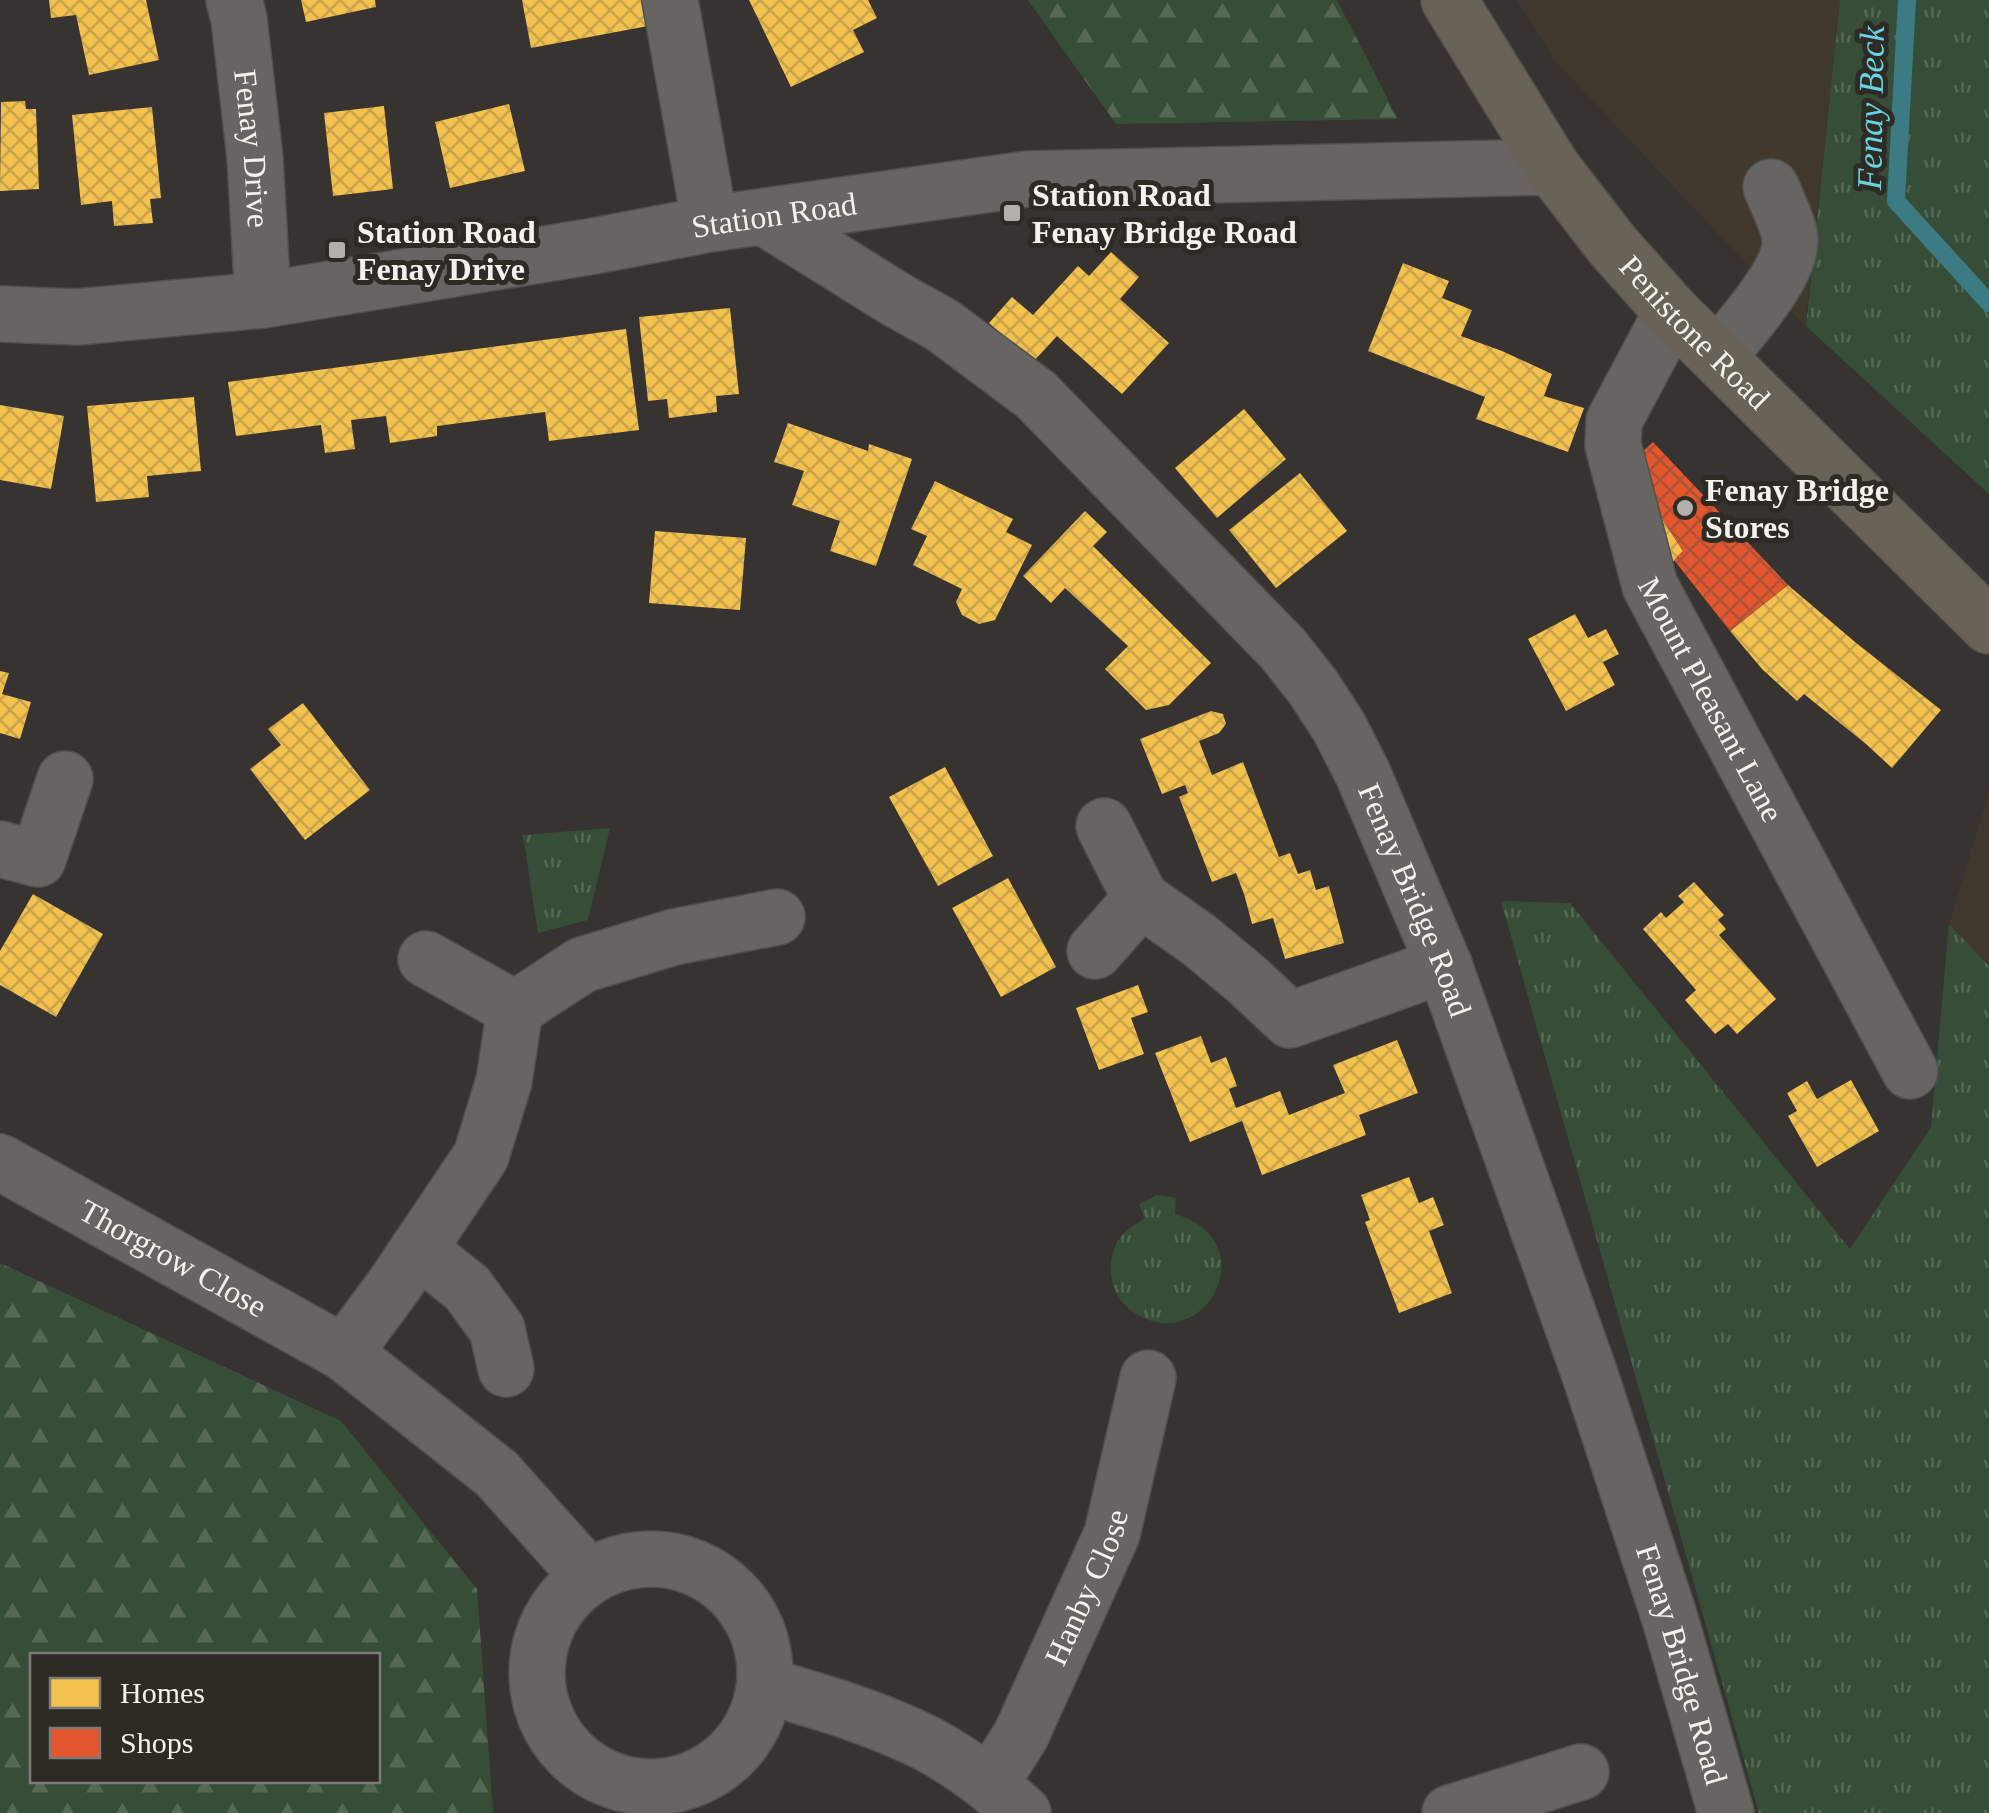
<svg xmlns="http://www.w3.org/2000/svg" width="1989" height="1813" font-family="'Times New Roman',serif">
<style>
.built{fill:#40382d}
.grass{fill:url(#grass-tufts)}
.forest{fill:url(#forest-firs);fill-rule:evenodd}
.homes{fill:url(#homes-cross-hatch)}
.shops{fill:url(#shops-cross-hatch)}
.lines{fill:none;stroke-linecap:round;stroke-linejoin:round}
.stream{stroke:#3c7b83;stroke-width:18}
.minor-casing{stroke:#514f4c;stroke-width:58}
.highway-casing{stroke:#514f4c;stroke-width:58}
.minor{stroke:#676562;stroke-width:55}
.highway{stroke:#696258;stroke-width:55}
.poi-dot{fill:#b2afac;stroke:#2e2a24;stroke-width:4}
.labels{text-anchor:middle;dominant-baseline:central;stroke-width:10;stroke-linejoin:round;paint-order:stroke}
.street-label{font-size:32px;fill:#f5f2ee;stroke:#2e2a24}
.poi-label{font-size:32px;font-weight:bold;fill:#f5f2ee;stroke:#2e2a24;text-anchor:start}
.water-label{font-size:35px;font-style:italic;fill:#68d4e3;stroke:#2e2a24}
</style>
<defs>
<pattern id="grass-tufts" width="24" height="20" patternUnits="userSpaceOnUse" patternTransform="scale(2.5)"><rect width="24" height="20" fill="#364e37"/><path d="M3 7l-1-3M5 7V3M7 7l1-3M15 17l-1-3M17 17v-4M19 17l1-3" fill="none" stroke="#546854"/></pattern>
<pattern id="forest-firs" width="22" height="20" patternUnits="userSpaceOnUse" patternTransform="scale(2.5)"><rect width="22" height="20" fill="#364e37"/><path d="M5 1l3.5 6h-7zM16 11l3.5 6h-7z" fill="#546854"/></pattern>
<pattern id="homes-cross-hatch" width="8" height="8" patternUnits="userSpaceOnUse" patternTransform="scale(2.5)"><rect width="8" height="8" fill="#f2c14e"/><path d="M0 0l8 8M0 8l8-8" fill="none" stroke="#c8a34c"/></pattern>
<pattern id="shops-cross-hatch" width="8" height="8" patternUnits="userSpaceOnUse" patternTransform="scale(2.5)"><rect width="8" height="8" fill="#e4572e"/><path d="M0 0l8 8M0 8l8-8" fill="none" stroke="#ae5237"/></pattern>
</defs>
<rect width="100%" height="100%" fill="#363330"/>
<g class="built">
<path d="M1517,0H1840L1805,326L1555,61Z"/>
<path d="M1989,792V966L1949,924Z"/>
</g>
<g class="grass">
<path d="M1840,0H1989V494L1806,326Z"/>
<path d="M610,828L588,920L538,933L523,835Z"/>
<path d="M1501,901L1570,903L1850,1249L1931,1127L1949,924L1989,966V1813H1759Z"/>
<path d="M1157,1195L1176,1198L1175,1214C1182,1216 1190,1219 1196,1223C1257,1262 1197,1355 1133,1312C1118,1302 1110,1284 1111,1266C1111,1244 1126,1227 1145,1219L1139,1204Z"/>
</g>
<g class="forest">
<path d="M1028,0H1337L1398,119L1116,124Z"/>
<path d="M0,1263L341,1421L477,1589L493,1813H0ZM32,1656H378V1780H32Z"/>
</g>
<g class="homes">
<path d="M49,0H146L159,60L89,75L76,15L51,18Z"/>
<path d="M301,0H375L376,7L306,22Z"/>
<path d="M522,0H643L648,26L531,48Z"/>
<path d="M749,0H868L877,18L853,30L864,52L791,87Z"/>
<path d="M25,101L26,109H36L39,189L0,191L1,102Z"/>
<path d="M509,104L525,171L450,188L435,122Z"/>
<path d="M384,106L393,189L333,196L324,113Z"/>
<path d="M152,107L161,198L150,199L153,223L114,226L112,201L81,205L72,115Z"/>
<path d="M1111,252L1139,277L1120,299L1169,343L1122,394L1057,336L1033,362L989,323L1012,297L1033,315L1078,266L1089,276Z"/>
<path d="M1403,263L1449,281L1442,298L1472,310L1461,336L1502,351L1552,374L1544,396L1584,408L1568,452L1476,419L1485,397L1368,351Z"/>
<path d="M730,308L739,394L716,396L717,412L669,418L667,399L648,401L639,317Z"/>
<path d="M626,329L639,430L549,441L545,412L437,426V436L390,443L386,416L351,420L355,449L325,453L321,425L236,436L228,382Z"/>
<path d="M194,397L201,471L147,476L149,497L96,502L87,406Z"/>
<path d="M0,405L64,416L51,489L0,480Z"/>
<path d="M1244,409L1286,459L1217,518L1175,468Z"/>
<path d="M788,423L868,451L869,444L912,459L876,566L830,551L840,521L792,505L804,471L774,462Z"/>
<path d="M1629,467L1683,551L1657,579Z"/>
<path d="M1300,473L1347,531L1276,588L1229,530Z"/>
<path d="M935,481L1013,519L1006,532L1032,545L995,620L979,624L962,615L956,602L962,589L913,565L927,536L911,529Z"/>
<path d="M1085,511L1107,532L1093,546L1211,663L1169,705L1146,710L1105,669L1128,646L1065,588L1051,603L1023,576Z"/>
<path d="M655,531L746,538L740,610L649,603Z"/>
<path d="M1788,585L1855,642L1941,710L1892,768L1866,744L1804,694L1797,701L1762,669L1730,631Z"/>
<path d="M1575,614L1588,638L1606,629L1619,654L1603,662L1615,685L1566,711L1528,639Z"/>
<path d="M0,671L9,673L2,694L31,702L20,739L0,733Z"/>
<path d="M303,703L370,790L305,840L250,769L281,745L268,729Z"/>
<path d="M1211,711L1223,714L1226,724L1219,733L1199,741L1212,775L1243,762L1279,857L1290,853L1298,874L1310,870L1316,890L1329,886L1344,943L1285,959L1273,918L1252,924L1244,894L1236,873L1212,882L1179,797L1188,793L1185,785L1162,794L1140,739Z"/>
<path d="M945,767L993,856L938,886L889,797Z"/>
<path d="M1008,878L1056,967L1001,997L952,908Z"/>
<path d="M1694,882L1724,915L1718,920L1726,929L1719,935L1776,999L1737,1034L1728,1024L1715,1034L1685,1000L1696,990L1643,929L1661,912L1666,918L1684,902L1678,896Z"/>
<path d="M33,894L103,934L56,1017L0,985V951Z"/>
<path d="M1138,985L1148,1012L1131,1018L1144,1054L1099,1070L1076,1008Z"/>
<path d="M1201,1036L1211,1063L1226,1057L1237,1086L1229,1089L1236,1108L1280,1091L1289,1115L1345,1093L1333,1065L1397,1040L1418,1093L1359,1115L1366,1135L1262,1175L1242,1121L1190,1142L1155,1053Z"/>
<path d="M1851,1080L1879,1131L1817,1167L1788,1116L1797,1111L1787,1093L1807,1081L1817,1099Z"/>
<path d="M1409,1177L1419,1203L1433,1197L1444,1225L1429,1231L1452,1293L1399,1313L1365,1222L1370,1220L1361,1195Z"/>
</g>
<path class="shops" d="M1653,442L1788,585L1730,631L1674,560L1683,551L1628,465Z"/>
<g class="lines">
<path class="stream" d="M1907,0L1896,201L1989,303"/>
<defs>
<g id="minor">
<path id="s1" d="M234,0L239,19L255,158L263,300"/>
<path d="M670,0L710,224"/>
<path id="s2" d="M764,217L897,300L942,325L1036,395L1283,649L1313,687L1339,727L1363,774L1444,965L1590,1375L1670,1619L1726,1813"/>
<path id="s3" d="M1672,312L1614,421L1613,445L1650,586L1910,1071"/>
<path id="s4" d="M0,314L77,317L263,300L594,246L710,224L1027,179L1552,167"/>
<path d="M1718,356C1739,330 1793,272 1790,238C1789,226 1776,199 1771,187"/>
<path d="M1104,826L1141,899L1199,940L1246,979L1290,1020L1444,965"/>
<path d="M0,849L38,859L65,779"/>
<path d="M1095,951L1141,899"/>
<path d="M426,959L515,1009"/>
<path id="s5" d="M0,1162L344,1353L497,1474L589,1577"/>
<path d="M418,1249L467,1288L497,1329L506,1369"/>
<path d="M344,1353L395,1284L481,1156L504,1081L515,1009L582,965L674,937L777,917"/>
<circle cx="651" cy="1673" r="114"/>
<path d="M766,1686C821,1702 877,1718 928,1744C962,1762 994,1787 1023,1813"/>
<path id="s6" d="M990,1784L1021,1735L1112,1534L1148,1378"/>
<path d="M1450,1813L1581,1772"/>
</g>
<g id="highway">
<path id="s7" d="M1449,0L1552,167L1613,246L1672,312L1989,626"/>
</g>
</defs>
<use href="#minor" class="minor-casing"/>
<use href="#highway" class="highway-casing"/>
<use href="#minor" class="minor"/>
<use href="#highway" class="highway"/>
</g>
<g class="poi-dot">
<rect x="1002" y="203" width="20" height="20" rx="5"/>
<rect x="327" y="240" width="20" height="20" rx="5"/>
<circle cx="1685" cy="508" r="10"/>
</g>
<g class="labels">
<g class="street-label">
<text stroke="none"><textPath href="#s1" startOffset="150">Fenay Drive</textPath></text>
<text stroke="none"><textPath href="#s4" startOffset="782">Station Road</textPath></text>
<text stroke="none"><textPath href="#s7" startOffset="415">Penistone Road</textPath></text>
<text stroke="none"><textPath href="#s3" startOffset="422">Mount Pleasant Lane</textPath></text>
<text stroke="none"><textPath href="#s2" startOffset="965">Fenay Bridge Road</textPath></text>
<text stroke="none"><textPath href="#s5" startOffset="198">Thorgrow Close</textPath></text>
<text stroke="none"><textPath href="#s6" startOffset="220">Hanby Close</textPath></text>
<text stroke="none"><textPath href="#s2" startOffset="1775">Fenay Bridge Road</textPath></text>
</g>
<g class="poi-label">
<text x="1032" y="195">Station Road<tspan x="1032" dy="37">Fenay Bridge Road</tspan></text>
<text x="357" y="232">Station Road<tspan x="357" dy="37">Fenay Drive</tspan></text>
<text x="1705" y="490">Fenay Bridge<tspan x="1705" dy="37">Stores</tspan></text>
</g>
<g class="water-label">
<text transform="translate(1871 108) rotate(-89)">Fenay Beck</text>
</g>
</g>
<rect x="30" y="1653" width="350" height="130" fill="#2e2a24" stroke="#7e7a75" stroke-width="2.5"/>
<rect x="50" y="1678" width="50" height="30" fill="#f2c14e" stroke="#7e7a75" stroke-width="2.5"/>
<text x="120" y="1703" font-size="30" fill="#f5f2ee">Homes</text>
<rect x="50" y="1728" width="50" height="30" fill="#e4572e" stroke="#7e7a75" stroke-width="2.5"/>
<text x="120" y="1753" font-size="30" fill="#f5f2ee">Shops</text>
</svg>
